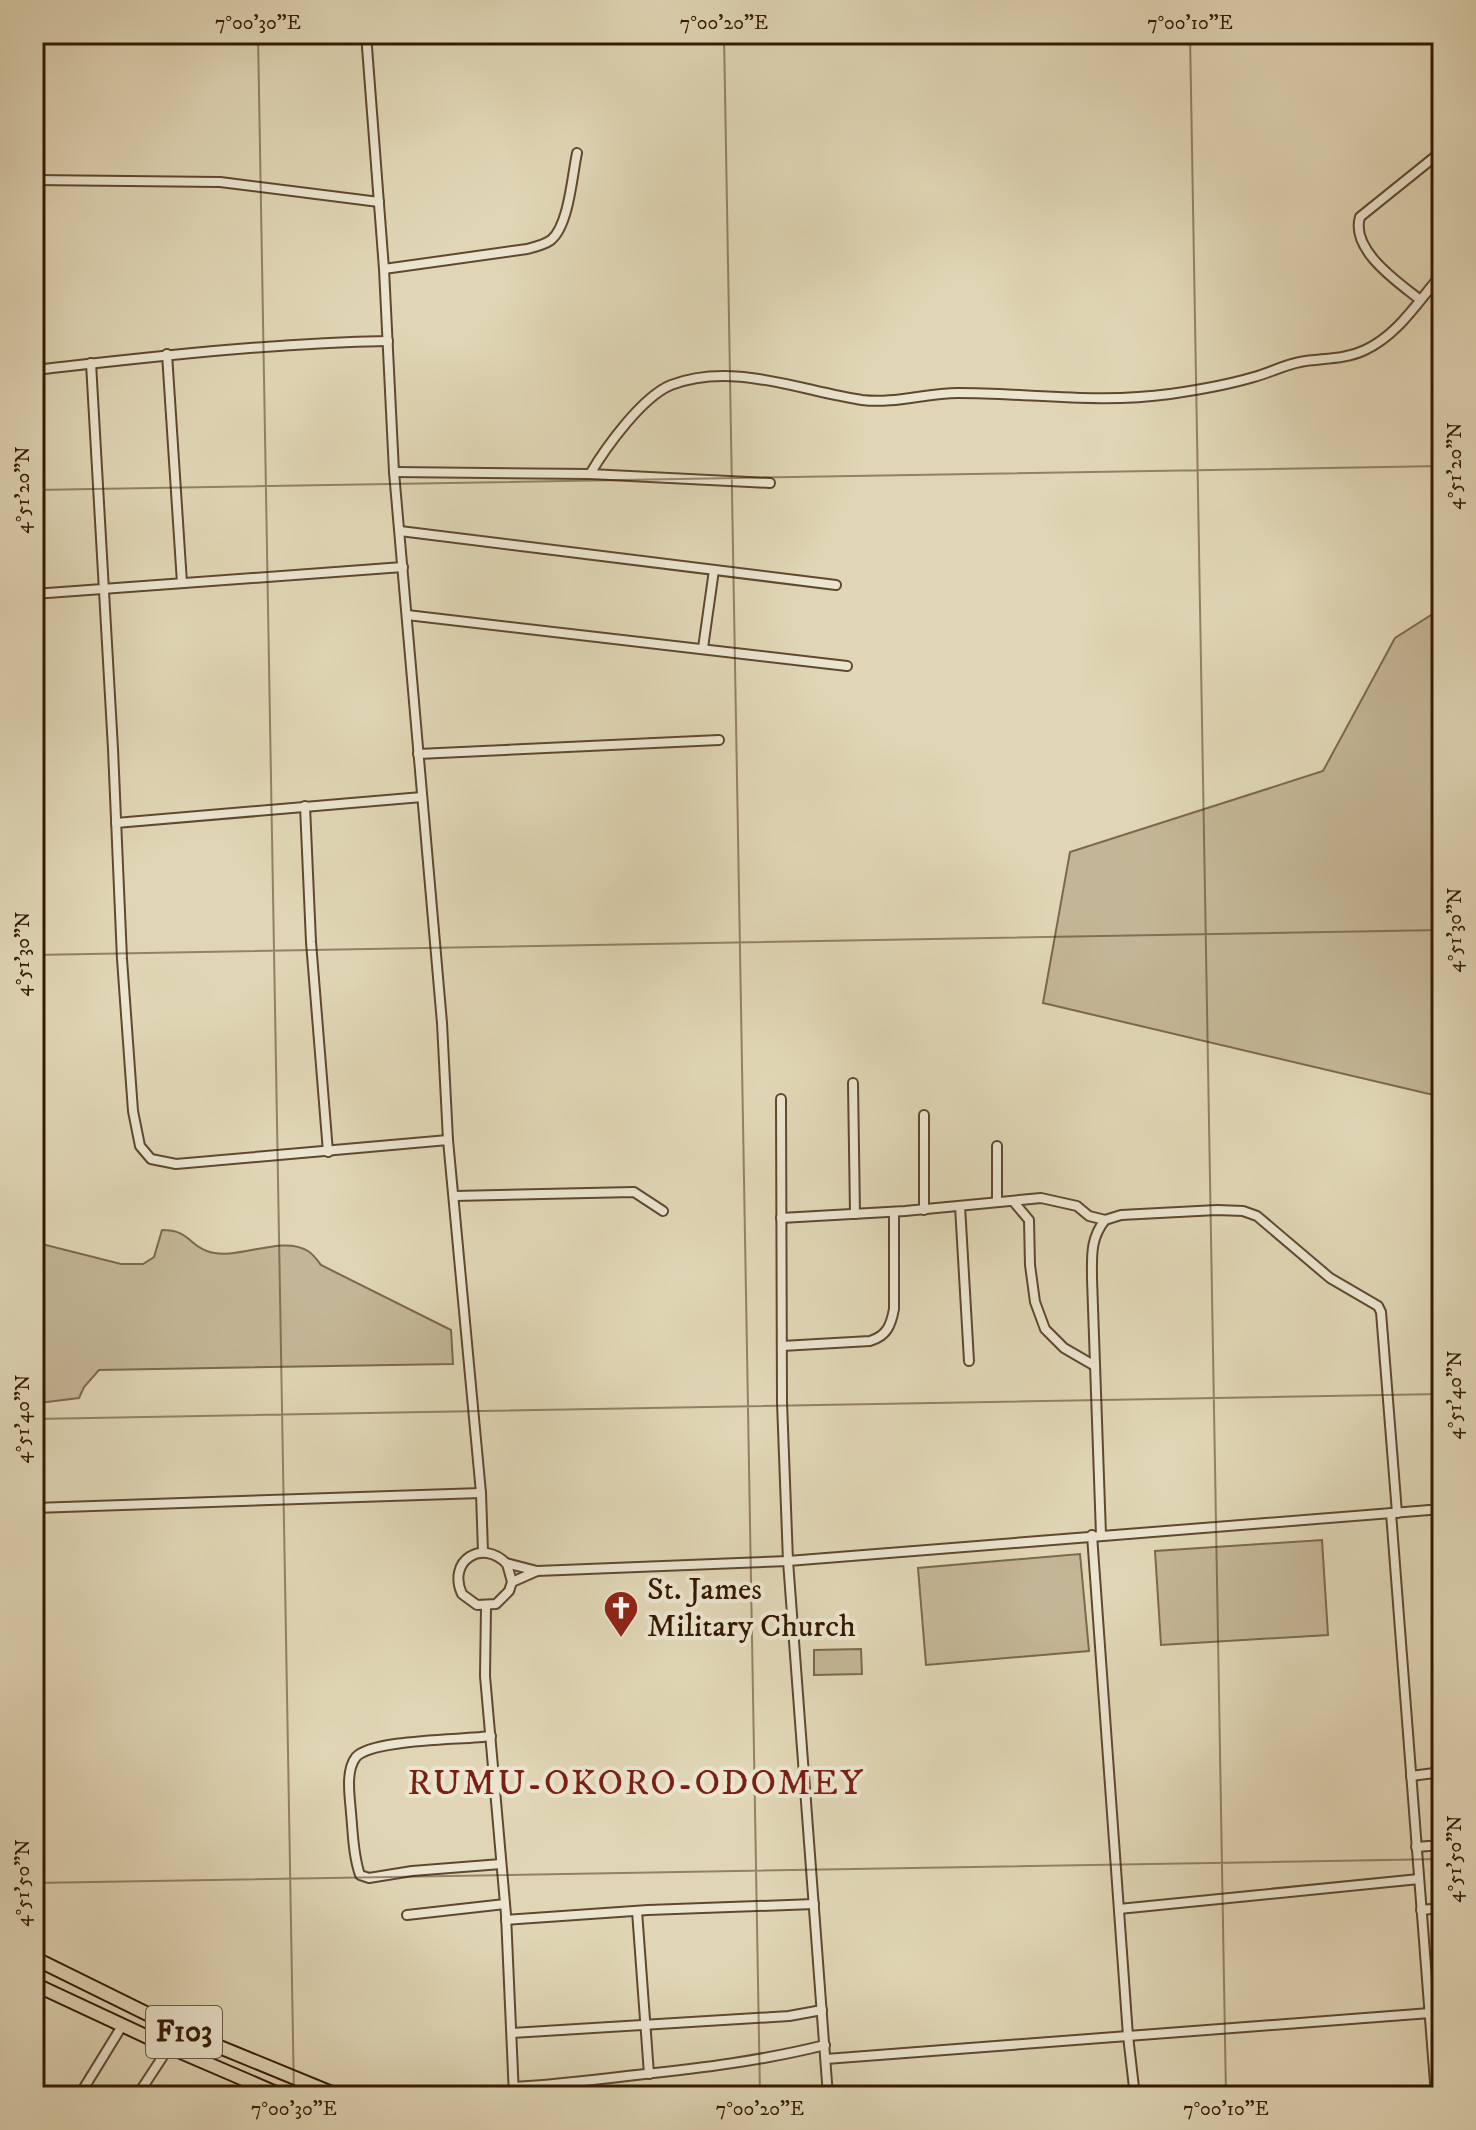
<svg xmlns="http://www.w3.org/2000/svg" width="1476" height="2130" font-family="'IM FELL DW Pica',serif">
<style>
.green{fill:#c3b696;stroke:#7c684c;stroke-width:2}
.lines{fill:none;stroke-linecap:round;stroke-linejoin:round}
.minor-casing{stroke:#5f492e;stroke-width:12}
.primary-casing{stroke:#341a01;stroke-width:16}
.minor{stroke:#ebe4cf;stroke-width:8}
.primary{stroke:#e0d6b5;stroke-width:12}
.ticks{fill:none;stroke:#341a01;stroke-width:2;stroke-opacity:0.45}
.labels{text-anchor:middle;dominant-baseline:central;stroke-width:8;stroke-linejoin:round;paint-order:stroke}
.shield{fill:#ebe4cf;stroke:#6b573f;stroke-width:2}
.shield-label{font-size:30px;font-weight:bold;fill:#341a01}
.poi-label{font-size:32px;fill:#341a01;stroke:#ebe4cf;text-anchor:start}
.quarter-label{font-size:36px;letter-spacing:2px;fill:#7a1f14;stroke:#ebe4cf}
.neatline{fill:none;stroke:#341a01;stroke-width:3}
.ticks-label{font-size:20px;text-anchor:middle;fill:#341a01}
</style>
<rect width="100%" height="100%" fill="#e0d6b5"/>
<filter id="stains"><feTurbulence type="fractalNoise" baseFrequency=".0025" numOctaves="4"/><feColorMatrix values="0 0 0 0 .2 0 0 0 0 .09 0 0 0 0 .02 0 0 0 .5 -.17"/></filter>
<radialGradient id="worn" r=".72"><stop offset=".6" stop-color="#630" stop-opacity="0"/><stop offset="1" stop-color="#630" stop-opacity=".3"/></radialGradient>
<g class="green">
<path d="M1442,608V1097L1043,1003L1070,852L1323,771L1395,638Z"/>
<path d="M162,1230C189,1230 188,1244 207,1251C236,1262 281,1234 308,1251C313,1254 318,1261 321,1265L451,1330L453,1364L99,1370L84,1387L79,1398L39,1403L34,1385V1242L121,1264H143L154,1257Z"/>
<path d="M1322,1540L1328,1635L1161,1645L1155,1551Z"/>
<path d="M1080,1554L1089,1651L926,1665L918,1568Z"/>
<path d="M861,1649L862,1674L814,1675V1650Z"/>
</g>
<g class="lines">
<defs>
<g id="minor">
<path d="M366,34L384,269L394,472L442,1023L448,1140L481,1493L483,1552"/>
<path d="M34,180L220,182L379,202"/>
<path d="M384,269L527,249C535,247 544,245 551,240C569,225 572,176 577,153"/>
<path d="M1419,299C1398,282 1350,250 1360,217L1442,151"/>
<path d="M167,354L182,583"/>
<path d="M91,363L113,749L122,959L133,1111L140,1146L151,1159L176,1164L448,1140"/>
<path d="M34,370C152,357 269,343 388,341"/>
<path d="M394,472L590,474L770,483"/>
<path d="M590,474C606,447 642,397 671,385C732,361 801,391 862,400C894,404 926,393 958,393C1030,393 1098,404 1170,394C1198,390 1227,385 1254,377C1269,373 1284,365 1300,362C1322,358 1344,360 1365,350C1399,334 1418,301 1442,274"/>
<path d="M400,531L836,585"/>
<path d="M34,594L403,567"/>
<path d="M407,615L847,666"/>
<path d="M703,648L714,570"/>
<path d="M418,754L719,740"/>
<path d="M305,806L311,942L328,1152"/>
<path d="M116,823L422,797"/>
<path d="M853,1083L855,1214"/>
<path d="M781,1099L782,1402L788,1561L828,2096"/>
<path d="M997,1146V1202"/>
<path d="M454,1196L634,1192L663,1211"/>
<path d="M1013,1201L1029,1220L1030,1265L1035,1302L1045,1329L1064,1348L1095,1366"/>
<path d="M960,1206L969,1361"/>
<path d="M924,1210V1115"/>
<path d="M781,1218L905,1211L1041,1198L1077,1206L1089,1216L1105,1220L1121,1215L1217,1210L1243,1211L1257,1216L1330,1278L1378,1306L1381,1312L1397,1513"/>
<path d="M782,1346L870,1341C887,1336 891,1325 894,1309V1212"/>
<path d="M34,1508L481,1493"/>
<path d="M1391,1513L1436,2096"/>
<path d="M1092,1535L1128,2036L1135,2096"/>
<path d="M1101,1535L1092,1279C1092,1256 1090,1239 1105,1220"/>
<path d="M506,1563L537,1571L788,1561L1442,1509"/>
<path d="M512,1582L507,1564C482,1538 447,1561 462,1594L477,1605L496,1604L509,1591L512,1582L537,1571"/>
<path d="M486,1606L485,1676L506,1915L514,2096"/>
<path d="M491,1736C463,1740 372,1739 356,1757C345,1771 350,1797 351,1813C353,1833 353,1855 360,1875L369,1878L412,1871L501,1864"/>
<path d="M1411,1776L1442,1772"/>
<path d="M1416,1847L1442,1845"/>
<path d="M1119,1909L1419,1879"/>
<path d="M1421,1910L1442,1908"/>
<path d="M637,1911L649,2074"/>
<path d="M407,1915L505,1904"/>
<path d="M506,1920L648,1910L814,1904"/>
<path d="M512,2033L789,2016L822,2010"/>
<path d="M826,2059L1430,2013"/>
<path d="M514,2087C555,2085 595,2080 636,2075C701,2068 761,2061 825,2045"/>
<path d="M79,2096L122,2026"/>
<path d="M137,2096L169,2047"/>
</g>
<g id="primary">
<path d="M34,1958L188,2034L339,2096"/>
<path d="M34,1984L169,2047L283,2096"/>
</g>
</defs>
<use href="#minor" class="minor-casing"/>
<use href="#primary" class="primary-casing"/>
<use href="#minor" class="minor"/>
<use href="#primary" class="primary"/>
</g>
<path class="ticks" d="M258,34L294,2096M724,34L760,2096M1190,34L1226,2096M34,490L1442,466M34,955L1442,930M34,1419L1442,1394M34,1883L1442,1859"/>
<defs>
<symbol id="church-pin" viewBox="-11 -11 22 30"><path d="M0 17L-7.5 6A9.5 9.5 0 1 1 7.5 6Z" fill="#8f2418" stroke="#ebe4cf"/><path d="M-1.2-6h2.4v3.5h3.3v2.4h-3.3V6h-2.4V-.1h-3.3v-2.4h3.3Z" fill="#fff"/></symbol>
</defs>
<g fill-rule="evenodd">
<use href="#church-pin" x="601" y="1588" width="40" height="54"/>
</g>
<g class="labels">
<rect class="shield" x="146" y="2006" width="76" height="52" rx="6"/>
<g class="shield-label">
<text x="184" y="2032">F103</text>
</g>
<g class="poi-label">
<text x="647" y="1590">St. James<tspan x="647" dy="37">Military Church</tspan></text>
</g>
<g class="quarter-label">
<text x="636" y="1783">RUMU-OKORO-ODOMEY</text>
</g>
</g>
<rect width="1476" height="2130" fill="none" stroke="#e0d6b5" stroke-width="88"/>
<rect x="44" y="44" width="1388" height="2042" class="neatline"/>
<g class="ticks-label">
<text x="258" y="29">7°00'30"E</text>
<text x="724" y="29">7°00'20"E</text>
<text x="1190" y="29">7°00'10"E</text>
<text transform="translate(1454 466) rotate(-90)" y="7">4°51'20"N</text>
<text transform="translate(22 490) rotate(-90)" y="7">4°51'20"N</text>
<text transform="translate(1454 930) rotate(-90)" y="7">4°51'30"N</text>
<text transform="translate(22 954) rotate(-90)" y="7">4°51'30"N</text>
<text transform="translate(1454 1395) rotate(-90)" y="7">4°51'40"N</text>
<text transform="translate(22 1419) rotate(-90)" y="7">4°51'40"N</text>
<text transform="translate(1454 1859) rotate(-90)" y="7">4°51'50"N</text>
<text transform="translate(22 1883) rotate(-90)" y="7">4°51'50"N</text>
<text x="294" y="2115">7°00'30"E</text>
<text x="760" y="2115">7°00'20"E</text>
<text x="1226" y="2115">7°00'10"E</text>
</g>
<rect width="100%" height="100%" filter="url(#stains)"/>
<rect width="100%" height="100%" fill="url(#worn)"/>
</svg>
